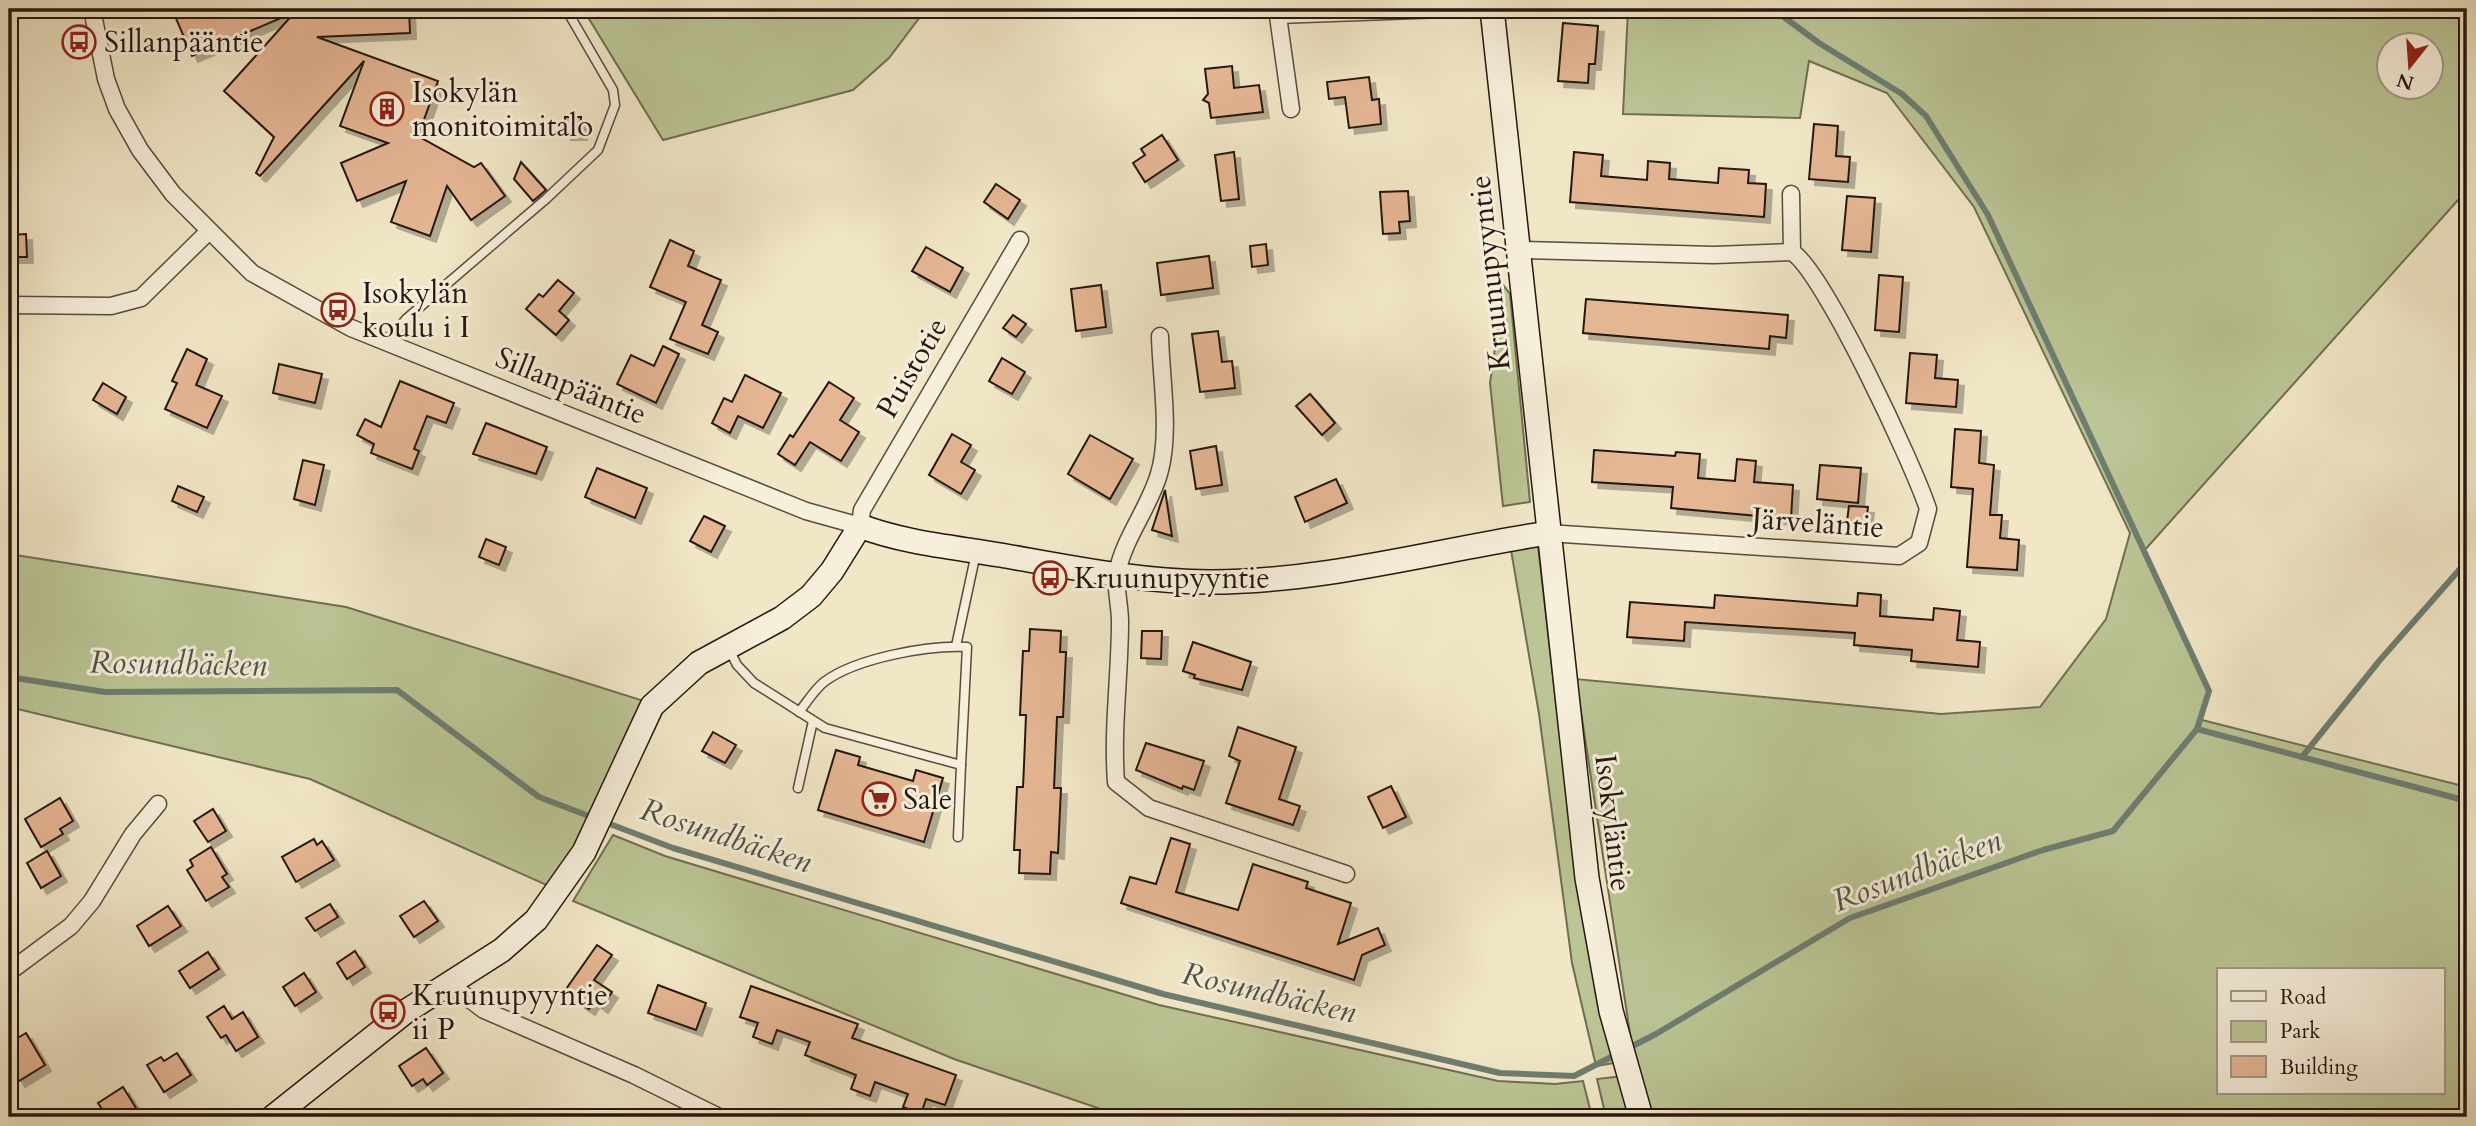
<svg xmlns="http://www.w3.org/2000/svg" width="2476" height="1126" font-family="Cardo,serif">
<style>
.green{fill:#bbc595;stroke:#706e52;stroke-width:2;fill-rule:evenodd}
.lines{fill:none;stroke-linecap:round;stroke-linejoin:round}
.stream{stroke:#6d7d70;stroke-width:6}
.building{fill:#e5b694;stroke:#261710;stroke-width:2;filter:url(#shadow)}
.lane-casing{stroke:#594b3e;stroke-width:11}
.street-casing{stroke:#594b3e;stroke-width:19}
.secondary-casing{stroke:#261710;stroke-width:26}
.lane{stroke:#f6efdb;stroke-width:8}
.street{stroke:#f6efdb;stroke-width:16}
.secondary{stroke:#f6efdb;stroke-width:23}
.labels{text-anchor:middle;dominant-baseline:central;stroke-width:6;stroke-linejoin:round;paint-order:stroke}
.poi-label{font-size:30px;fill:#261710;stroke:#f6efdb;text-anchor:start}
.street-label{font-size:30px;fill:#261710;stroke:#f6efdb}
.water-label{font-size:32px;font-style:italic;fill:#4f5248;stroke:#f6efdb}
</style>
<defs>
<filter id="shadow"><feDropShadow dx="6" dy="6" stdDeviation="0" flood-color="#0004"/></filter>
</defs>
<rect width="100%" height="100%" fill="#f1e7c7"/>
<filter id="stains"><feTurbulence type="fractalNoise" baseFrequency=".00286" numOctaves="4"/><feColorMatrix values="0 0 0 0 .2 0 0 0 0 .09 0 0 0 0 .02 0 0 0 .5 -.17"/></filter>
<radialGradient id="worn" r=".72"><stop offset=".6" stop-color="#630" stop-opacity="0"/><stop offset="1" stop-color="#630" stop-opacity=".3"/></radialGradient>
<g class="green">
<path d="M583,9H932L923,13L889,58L853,90L663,140Z"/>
<path d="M1628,9H2467V190L2143,552L2209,691L2202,720L2467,787V1117H1652L1631,1040L1576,679L1941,714L2040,707L2106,619L2130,533L1974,207L1887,93L1809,61L1800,118L1623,114ZM2388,46H2430V88H2388ZM2219,970H2443V1093H2219Z"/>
<path d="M1504,286L1510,294L1530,502L1503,506L1490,383Z"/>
<path d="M1538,546L1576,876L1620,1062L1596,1066L1572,963L1539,714L1511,550Z"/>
<path d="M9,554L346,607L644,701L582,834L551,887L310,779L9,707Z"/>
<path d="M613,835L665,856L1159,1005L1498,1081L1555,1084L1583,1081L1592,1117H1124L954,1059L573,901Z"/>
<path d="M1622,1076L1633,1117H1606L1597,1079Z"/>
</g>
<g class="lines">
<g class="stream">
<path d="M1773,9L1819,43L1902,94L1926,116L1988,215L2209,691L2197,729"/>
<path d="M9,677L105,692L397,690L539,797L673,848L1163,994L1500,1073L1574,1076L1656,1034L1850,918L2043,850L2113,831L2197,729L2467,801"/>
<path d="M2302,757L2380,660L2467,561"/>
</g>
</g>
<g class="building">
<path d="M172,9H409L410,33L317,37L438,81L418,136L474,167L481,163L505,196L471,220L447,186L430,236L391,222L406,181L357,201L341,163L388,143L340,126L364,61L260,176L256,173L274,137L224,91L295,12L192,56Z"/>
<path d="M1563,23L1598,26L1595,64H1589L1588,83L1558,81Z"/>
<path d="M1232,66L1234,88L1259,85L1263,112L1211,118L1209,103L1203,100L1208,94L1205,69Z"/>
<path d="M1369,77L1372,100L1379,99L1381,124L1349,128L1345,97L1329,99L1327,82Z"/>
<rect x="565" y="117" width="16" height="17"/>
<path d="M1814,124L1838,126L1836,156L1850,157L1848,182L1809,179Z"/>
<path d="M1162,135L1178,160L1145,182L1133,163L1145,155L1141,149Z"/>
<path d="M1234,152L1239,199L1221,201L1215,155Z"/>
<path d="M1574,152L1603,155L1601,176L1647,180L1648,161L1670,163L1669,179L1718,183L1719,168L1749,170L1748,183L1766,184L1764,217L1570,202Z"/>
<path d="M521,162L546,190L533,201L514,179Z"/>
<path d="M996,184L1020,200L1008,219L984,202Z"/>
<path d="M1408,191L1410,221L1399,222L1400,233L1383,234L1380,192Z"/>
<path d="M1847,196L1875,198L1871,252L1842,250Z"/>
<path d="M26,234L27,257H9V235Z"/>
<path d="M670,240L694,251L688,266L721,280L702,325L718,332L708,354L670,339L686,302L650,287Z"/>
<path d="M1266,244L1268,265L1252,267L1250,246Z"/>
<path d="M926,247L963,268L950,292L912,271Z"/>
<path d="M1209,256L1213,288L1161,295L1157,263Z"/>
<path d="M1879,275L1903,277L1899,332L1875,330Z"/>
<path d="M558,280L574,293L559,311L569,320L556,335L526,309L539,294L543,297Z"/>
<path d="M1101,285L1106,327L1076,331L1071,289Z"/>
<path d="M1586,299L1788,315L1786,338L1770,336L1769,349L1583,333Z"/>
<path d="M1013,315L1026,324L1016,337L1003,328Z"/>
<path d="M1218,331L1222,362L1232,361L1235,388L1200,392L1192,334Z"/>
<path d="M663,346L679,354L656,403L617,384L631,355L654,366Z"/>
<path d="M187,349L207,359L196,385L222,396L207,428L165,409L177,383L172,381Z"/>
<path d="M1910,353L1937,355L1935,378L1958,380L1956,407L1906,403Z"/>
<path d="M1002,358L1025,372L1012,394L989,381Z"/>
<path d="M279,364L322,374L315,403L273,393Z"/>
<path d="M745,375L781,393L763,428L738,416L730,433L712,423L724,398L732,402Z"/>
<path d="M400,381L454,403L446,423L427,416L414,449L419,451L412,469L371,453L374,444L357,435L365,419L381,427Z"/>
<path d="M829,382L854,398L840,420L859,432L841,461L810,442L795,465L778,454L790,435L793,437Z"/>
<path d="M103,383L126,397L117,414L93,400Z"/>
<path d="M1310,394L1335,423L1322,435L1296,406Z"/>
<path d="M486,423L547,447L536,474L473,454Z"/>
<path d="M1955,429L1981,431L1979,463L1994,465L1990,515H2002L2000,538L2019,540L2017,570L1967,567L1973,489L1951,487Z"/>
<path d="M952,434L971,445L961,462L975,470L961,494L929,475Z"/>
<path d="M1090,435L1133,459L1110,499L1068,474Z"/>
<path d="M1216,446L1222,485L1196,489L1190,451Z"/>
<path d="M1594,450L1675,456L1676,452L1700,454L1698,478L1735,481L1737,459L1756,461L1754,482L1793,485L1791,519L1671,508L1673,487L1592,482Z"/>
<path d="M303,460L324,465L315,505L294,499Z"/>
<path d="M1820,465L1861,468L1858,503L1817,499Z"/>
<path d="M597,468L647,488L635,518L585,497Z"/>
<path d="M1336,479L1347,503L1305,522L1295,497Z"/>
<path d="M178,486L204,497L197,512L172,501Z"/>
<path d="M1165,490L1172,536L1152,530Z"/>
<path d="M1849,506L1868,507L1866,523L1847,521Z"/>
<path d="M704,516L725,526L711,552L690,541Z"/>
<path d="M486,539L506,547L499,565L479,557Z"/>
<path d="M1858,593L1881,595L1880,616L1933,620L1934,608L1960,611L1957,640L1980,642L1978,667L1911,661L1912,650L1854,645L1855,633L1685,622L1684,641L1627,637L1630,602L1714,608L1715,595L1857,606Z"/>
<path d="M1030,629L1061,631L1060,652H1066L1063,717H1057L1054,788H1061L1058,853L1051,852L1050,874L1019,873L1020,850H1014L1017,787H1023L1024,765L1026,715H1020L1023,651H1029Z"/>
<path d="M1142,631H1162L1161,659L1141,658Z"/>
<path d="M1193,642L1251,662L1242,690L1194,678L1195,675L1183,671Z"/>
<path d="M1238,727L1296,747L1279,799L1300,806L1293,825L1226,803L1240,761L1229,756Z"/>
<path d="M713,732L736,745L725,763L702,751Z"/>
<path d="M1146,743L1204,761L1194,790L1183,786L1182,789L1136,770Z"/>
<path d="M836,750L860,757L858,765L913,781L916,770L943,778L924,842L818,810Z"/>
<path d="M1391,786L1406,817L1383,828L1368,797Z"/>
<path d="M60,798L73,821L60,829L63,834L41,847L25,819Z"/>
<path d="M213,809L226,831L208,842L194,821Z"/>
<path d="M1171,838L1190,844L1176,892L1238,910L1253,864L1308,882L1306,888L1351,903L1338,944L1378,928L1385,945L1362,955L1354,980L1121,903L1130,877L1156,884Z"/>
<path d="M314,839L317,845L322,841L334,860L296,882L282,857Z"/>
<path d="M211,847L227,874L222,877L229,887L206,901L187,870L193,866L190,860Z"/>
<path d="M47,851L61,876L41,888L27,863Z"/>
<path d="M424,901L438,921L414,937L400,916Z"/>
<path d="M330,904L338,917L315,931L306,918Z"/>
<path d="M168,906L181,926L149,946L137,926Z"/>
<path d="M597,945L612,955L594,980L612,992L602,1007L594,1001L589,1009L564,992Z"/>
<path d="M355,951L365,967L347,979L337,963Z"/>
<path d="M208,952L219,969L190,988L179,971Z"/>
<path d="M304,973L316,992L295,1006L283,987Z"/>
<path d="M658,985L706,1003L696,1030L648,1013Z"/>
<path d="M751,986L858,1024L852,1038L956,1075L945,1105L926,1099L921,1114L903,1107L908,1094L875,1082L870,1096L851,1089L856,1075L805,1055L810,1042L777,1030L772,1044L753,1037L758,1023L740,1017Z"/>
<path d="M224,1006L232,1019L243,1012L258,1037L236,1051L226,1035L221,1038L207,1017Z"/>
<path d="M26,1033L45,1065L19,1081L9,1063V1043Z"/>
<path d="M426,1048L443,1073L427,1085L423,1079L412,1086L399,1066Z"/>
<path d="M177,1053L191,1075L164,1092L147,1065L161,1057L164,1061Z"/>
<path d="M123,1087L136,1108L122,1117H107L98,1103Z"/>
</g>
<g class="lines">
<defs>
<g id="lane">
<path d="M387,342L406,319L546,199L598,150L615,105L613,90L566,9"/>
<path d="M956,646L976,553"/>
<path d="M729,649L737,665L754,683L825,728L961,765L958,837"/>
<path d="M799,712C807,702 815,689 824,682C856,658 928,645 967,647L961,765"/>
<path d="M798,788L813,721"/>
</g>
<g id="street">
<path d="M92,9L106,79L117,109L140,150L173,194L252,273L351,328L806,511L860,526L862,510L1020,240"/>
<path d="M1277,9L1291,109"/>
<path d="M1278,15L1442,9"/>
<path d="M1791,194L1792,252"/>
<path d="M1520,250L1714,255L1792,252C1824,272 1914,466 1928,509L1919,543L1899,556L1548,533"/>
<path d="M9,305L111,306L141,298L208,232"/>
<path d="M1160,336C1161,380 1171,433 1159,474C1149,508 1124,538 1117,573C1115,588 1120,606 1120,621C1120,675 1112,728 1116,782L1149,808L1346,874"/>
<path d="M9,972L71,926L92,901L133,834L158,804"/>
<path d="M451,985L484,1010L634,1075L719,1117"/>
</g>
<g id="secondary">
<path d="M1492,9L1587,878L1611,1011L1641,1117"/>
<path d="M273,1117L405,1012L502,950L536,920L584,852L652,706L699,663L782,618L811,596L832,571L860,526C905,543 953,547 1000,555C1069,567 1140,582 1211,582C1324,582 1437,550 1548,533"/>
</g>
</defs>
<use href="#lane" class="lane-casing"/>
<use href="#street" class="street-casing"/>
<use href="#secondary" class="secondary-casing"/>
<use href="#lane" class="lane"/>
<use href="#street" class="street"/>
<use href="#secondary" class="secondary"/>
</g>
<defs>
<symbol id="bus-ring" viewBox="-11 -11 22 22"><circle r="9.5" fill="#f6efdb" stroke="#8f2418" stroke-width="1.5"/><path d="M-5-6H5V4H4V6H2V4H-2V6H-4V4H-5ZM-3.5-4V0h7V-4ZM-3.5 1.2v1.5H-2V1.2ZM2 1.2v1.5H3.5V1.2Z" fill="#8f2418"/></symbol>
<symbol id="building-ring" viewBox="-11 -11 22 22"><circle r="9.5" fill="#f6efdb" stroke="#8f2418" stroke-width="1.5"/><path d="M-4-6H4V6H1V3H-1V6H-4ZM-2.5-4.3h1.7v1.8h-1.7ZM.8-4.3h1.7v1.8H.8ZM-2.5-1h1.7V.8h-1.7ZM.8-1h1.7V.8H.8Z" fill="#8f2418"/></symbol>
<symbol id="supermarket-ring" viewBox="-11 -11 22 22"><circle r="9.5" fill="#f6efdb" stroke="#8f2418" stroke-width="1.5"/><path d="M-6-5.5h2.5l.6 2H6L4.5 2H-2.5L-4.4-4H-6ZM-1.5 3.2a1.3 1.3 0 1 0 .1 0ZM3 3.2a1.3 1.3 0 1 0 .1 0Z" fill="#8f2418"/></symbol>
</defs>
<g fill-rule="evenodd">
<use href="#bus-ring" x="60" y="23" width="38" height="38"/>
<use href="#building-ring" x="368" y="90" width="38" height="38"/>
<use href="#bus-ring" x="319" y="291" width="38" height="38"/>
<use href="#bus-ring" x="1031" y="559" width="38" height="38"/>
<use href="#supermarket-ring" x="860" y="780" width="38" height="38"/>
<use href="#bus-ring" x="369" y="993" width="38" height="38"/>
</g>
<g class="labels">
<g class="poi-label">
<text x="104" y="42">Sillanpääntie</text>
<text x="412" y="92">Isokylän<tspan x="412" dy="34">monitoimitalo</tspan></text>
<text x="362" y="293">Isokylän<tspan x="362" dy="34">koulu i I</tspan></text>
<text x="1074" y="578">Kruunupyyntie</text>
<text x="903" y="799">Sale</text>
<text x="412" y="995">Kruunupyyntie<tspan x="412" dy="34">ii P</tspan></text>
</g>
<g class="street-label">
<text transform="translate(1490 273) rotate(-96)">Kruunupyyntie</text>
<text transform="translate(912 368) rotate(-60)">Puistotie</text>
<text transform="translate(571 386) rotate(22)">Sillanpääntie</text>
<text transform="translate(1818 523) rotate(4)">Järveläntie</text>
<text transform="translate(1613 823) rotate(83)">Isokyläntie</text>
</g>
<g class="water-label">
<text transform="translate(178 664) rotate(1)">Rosundbäcken</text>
<text transform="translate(726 836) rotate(18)">Rosundbäcken</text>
<text transform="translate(1917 871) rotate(-21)">Rosundbäcken</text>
<text transform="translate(1269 993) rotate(13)">Rosundbäcken</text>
</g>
</g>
<rect width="2476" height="1126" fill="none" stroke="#f1e7c7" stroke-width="35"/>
<rect x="10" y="10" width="2455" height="1105" fill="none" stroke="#261710" stroke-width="3.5"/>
<rect x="18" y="18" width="2441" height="1091" fill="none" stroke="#261710" stroke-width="2"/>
<rect x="2217" y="968" width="228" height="126" fill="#f6efdb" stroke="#a3998a" stroke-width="2"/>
<rect x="2231" y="991" width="35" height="10" fill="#f6efdb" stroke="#a3998a" stroke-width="2"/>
<text x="2280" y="1004" font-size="21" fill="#261710">Road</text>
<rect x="2231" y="1021" width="35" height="21" fill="#bbc595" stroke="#a3998a" stroke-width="2"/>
<text x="2280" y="1038" font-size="21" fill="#261710">Park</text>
<rect x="2231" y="1056" width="35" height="21" fill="#e5b694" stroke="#a3998a" stroke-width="2"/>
<text x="2280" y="1074" font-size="21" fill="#261710">Building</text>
<g transform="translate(2410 66) rotate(197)"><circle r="33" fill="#f6efdb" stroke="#a3998a" stroke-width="2"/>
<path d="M0-5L12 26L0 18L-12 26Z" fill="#8f2418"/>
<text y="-10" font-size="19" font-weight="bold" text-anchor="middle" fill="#261710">N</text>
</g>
<rect width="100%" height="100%" filter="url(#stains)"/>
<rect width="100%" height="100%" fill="url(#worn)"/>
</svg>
